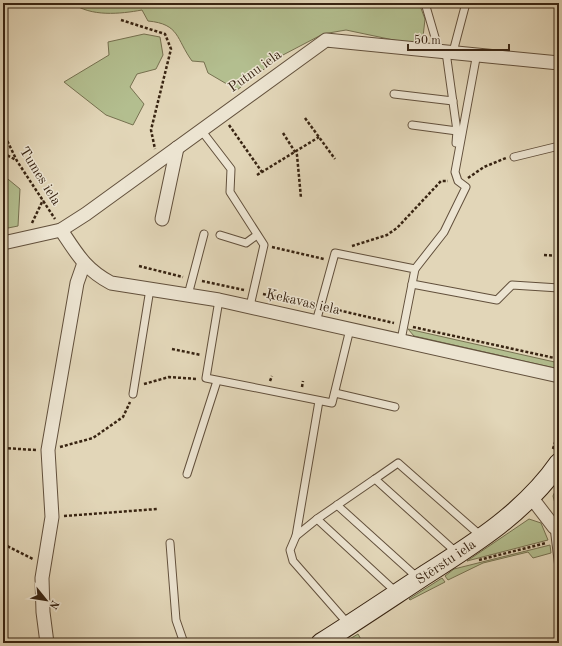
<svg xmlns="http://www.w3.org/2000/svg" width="562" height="646" font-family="'Old Standard TT',serif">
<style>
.green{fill:#b3be8f;stroke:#767150}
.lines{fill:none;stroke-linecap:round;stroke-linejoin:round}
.service-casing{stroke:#62503c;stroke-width:9}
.minor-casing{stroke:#62503c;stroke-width:15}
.secondary-casing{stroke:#382412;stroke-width:21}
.path{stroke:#382412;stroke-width:2.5;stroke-dasharray:3 2;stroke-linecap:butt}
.service{stroke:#ece4d1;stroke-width:7}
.minor{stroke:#ece4d1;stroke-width:13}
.secondary{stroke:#ece4d1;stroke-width:19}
.labels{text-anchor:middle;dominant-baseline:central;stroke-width:3;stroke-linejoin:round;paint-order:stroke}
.street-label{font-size:14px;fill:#382412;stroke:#ece4d1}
</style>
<rect width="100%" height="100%" fill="#e2d6b8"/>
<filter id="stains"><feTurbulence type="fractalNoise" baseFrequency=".005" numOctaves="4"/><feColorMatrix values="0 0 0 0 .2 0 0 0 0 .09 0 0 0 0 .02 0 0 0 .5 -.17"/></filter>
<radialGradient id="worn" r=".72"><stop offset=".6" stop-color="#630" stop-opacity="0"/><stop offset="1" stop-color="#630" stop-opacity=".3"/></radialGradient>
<g class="green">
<path d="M72,3H419L425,19L422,46L346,30L323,34L281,56L237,90L208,73L204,62L192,61C176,39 180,24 148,21L142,10C120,14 91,17 72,3Z"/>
<path d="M144,34L160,37L163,55L156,69L137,74L130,87L144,104L133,125L106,115L64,82L109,55L108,42Z"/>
<path d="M3,175L20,189L18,226L3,229Z"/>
<path d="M408,329L559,363V369L414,336Z"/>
<path d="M559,482V518L553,496Z"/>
<path d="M529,519L541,523L548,540L467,561Z"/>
<path d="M550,545L551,553L533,558L528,552L483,563L448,580L445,576L454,569Z"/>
<path d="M442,578L445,582L410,600L409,599Z"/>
<path d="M358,634L363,643H343Z"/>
</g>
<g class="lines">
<defs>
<g id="service">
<path d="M425,3L439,51"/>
<path d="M446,52L457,131L456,143"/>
<path d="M453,52L466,3"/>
<path d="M394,94L453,101"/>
<path d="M412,125L457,131"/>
<path d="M201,130L231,169L230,192L264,245L250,306"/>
<path d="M514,157L559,146"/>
<path d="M220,235L246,243L257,235"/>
<path d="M415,269L444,232L466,187L458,181L455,172L477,53"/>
<path d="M412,284L497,300L512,285L559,288"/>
<path d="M188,295L204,234"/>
<path d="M219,300L206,378L332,403L350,329"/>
<path d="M316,322L335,253L415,269L401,340"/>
<path d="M335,393L395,407"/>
<path d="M133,394L150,289"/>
<path d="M319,401L296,536L317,519L375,479L457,553"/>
<path d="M187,474L217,381"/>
<path d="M375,479L398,463L481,536"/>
<path d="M337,505L419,579"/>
<path d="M317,519L396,592"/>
<path d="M554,527L559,568"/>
<path d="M296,536L290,550L293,561L343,618L350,623"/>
<path d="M170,543L176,620L184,643"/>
</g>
<g id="minor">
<path d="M162,219L177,148"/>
<path d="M61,230C77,254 85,269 111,283L219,300L559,376"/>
<path d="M3,243L61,230L86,214L326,40L559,63"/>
<path d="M531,497L554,527L559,529"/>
<path d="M47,643L43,612L42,578L52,517L48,450L77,283L84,263"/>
</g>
<path id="secondary" d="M321,643C356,621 390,598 425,575C474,544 525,512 559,463"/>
</defs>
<use href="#service" class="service-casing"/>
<use href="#minor" class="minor-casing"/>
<use href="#secondary" class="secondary-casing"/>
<g class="path">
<path d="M3,19L7,3"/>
<path d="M121,20L165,34L171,49L151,130L155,149"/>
<path d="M305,118L335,159"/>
<path d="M229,125L262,172"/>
<path d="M3,132L17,161L55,219"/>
<path d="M283,133L297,155L301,198"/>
<path d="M3,153L16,160"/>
<path d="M257,175L319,137"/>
<path d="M468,178L484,167L506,158"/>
<path d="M32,223L43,200"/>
<path d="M352,246L387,235L397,228L441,181H448"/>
<path d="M272,247L324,259"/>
<path d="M544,255L559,256"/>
<path d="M139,266L183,277"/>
<path d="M202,281L244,290"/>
<path d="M263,294L310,304"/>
<path d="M329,308L394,323"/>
<path d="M413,327L559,359"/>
<path d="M172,349L201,355"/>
<path d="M270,381L272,376"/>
<path d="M144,384L169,377L197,379"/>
<path d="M302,387L303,381"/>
<path d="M60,447L93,438L123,417L130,402"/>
<path d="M3,448L36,450"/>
<path d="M553,449L559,430"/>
<path d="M64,516L157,509"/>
<path d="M3,544L33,559"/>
<path d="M479,560L546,543"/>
</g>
<use href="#service" class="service"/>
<use href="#minor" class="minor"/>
<use href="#secondary" class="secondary"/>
</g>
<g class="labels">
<g class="street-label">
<text transform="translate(255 71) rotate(-36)">Putnu iela</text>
<text transform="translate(40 176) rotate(58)">Tumes iela</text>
<text transform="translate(303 302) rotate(13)">Ķekavas iela</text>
<text transform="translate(446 562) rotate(-34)">Stērstu iela</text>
</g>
</g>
<rect width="562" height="646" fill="none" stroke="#e2d6b8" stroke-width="16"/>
<rect x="4" y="4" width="554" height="638" fill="none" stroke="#382412" stroke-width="2"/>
<rect x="8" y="8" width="546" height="630" fill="none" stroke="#382412"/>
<g transform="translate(46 600) rotate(120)" stroke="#ece4d1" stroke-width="3" paint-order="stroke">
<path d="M0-3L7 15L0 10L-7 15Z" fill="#382412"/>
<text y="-6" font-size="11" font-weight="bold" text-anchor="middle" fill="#382412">N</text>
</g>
<path d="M408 44v6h101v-6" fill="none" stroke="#382412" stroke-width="2"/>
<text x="414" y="44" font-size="12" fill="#382412" stroke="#ece4d1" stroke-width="3" paint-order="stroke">50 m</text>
<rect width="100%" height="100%" filter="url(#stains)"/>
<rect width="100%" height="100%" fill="url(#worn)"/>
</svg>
